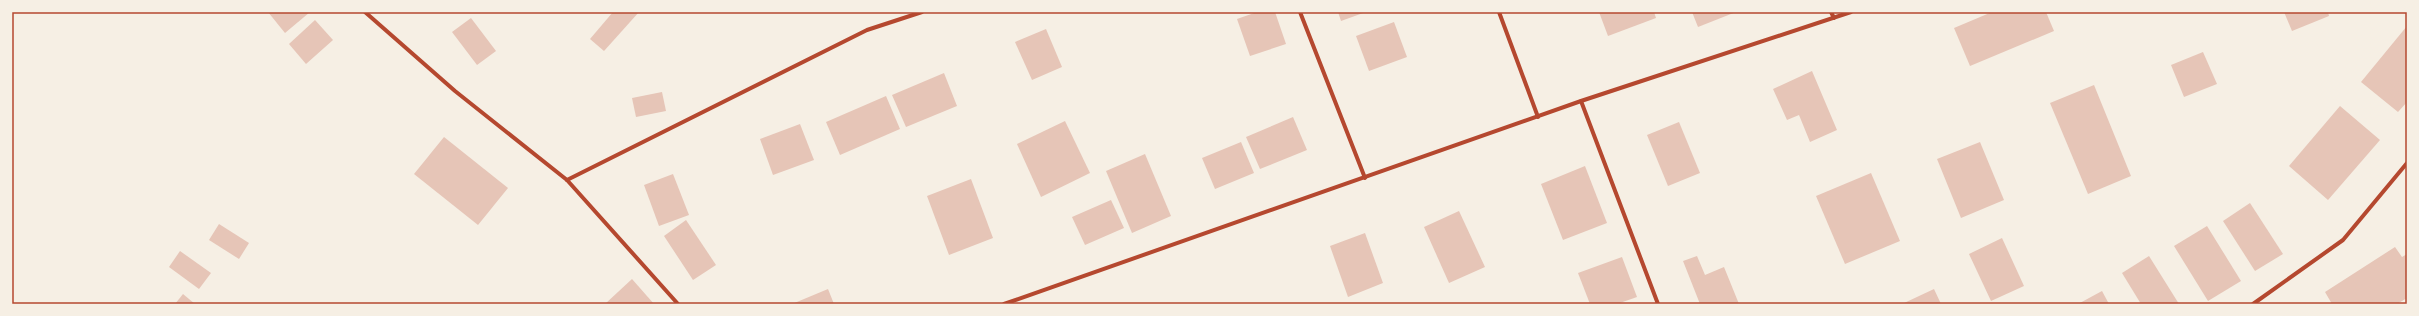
<svg xmlns="http://www.w3.org/2000/svg" width="2419" height="316" font-family="'PT Sans',sans-serif">
<style>
.building{fill:#e6c5b7}
.lines{fill:none;stroke-linecap:round;stroke-linejoin:round}
.minor{stroke:#b5482f;stroke-width:4}
.neatline{fill:none;stroke:#b5482f;stroke-width:1.5}
</style>
<rect width="100%" height="100%" fill="#f6efe4"/>
<g class="building">
<path d="M268,12H310L285,33Z"/>
<path d="M613,12H639L604,51L590,39Z"/>
<path d="M1257,12H1275L1286,44L1250,56L1237,19Z"/>
<path d="M1338,12H1366L1341,21Z"/>
<path d="M1599,12H1654L1656,18L1608,36Z"/>
<path d="M1692,12H1736L1698,27Z"/>
<path d="M1992,12H2046L2054,31L1970,66L1954,28Z"/>
<path d="M2284,12H2328L2329,16L2292,31Z"/>
<path d="M471,18L496,51L477,65L452,32Z"/>
<path d="M315,20L333,40L306,64L289,44Z"/>
<path d="M1394,22L1407,57L1369,71L1356,36Z"/>
<path d="M2407,26V102L2398,112L2361,82Z"/>
<path d="M1046,29L1062,67L1032,80L1015,42Z"/>
<path d="M2203,52L2217,84L2184,97L2171,65Z"/>
<path d="M1812,71L1837,130L1810,142L1799,115L1787,120L1773,89Z"/>
<path d="M944,73L957,106L906,127L892,95Z"/>
<path d="M2094,85L2131,176L2088,194L2050,103Z"/>
<path d="M662,92L666,111L636,117L632,98Z"/>
<path d="M886,96L900,129L840,155L826,122Z"/>
<path d="M2340,106L2380,140L2328,200L2289,166Z"/>
<path d="M1293,117L1307,150L1260,169L1246,137Z"/>
<path d="M1065,121L1090,173L1041,197L1017,144Z"/>
<path d="M1679,122L1700,173L1668,186L1647,135Z"/>
<path d="M800,124L814,160L773,175L760,139Z"/>
<path d="M444,137L508,188L478,225L414,174Z"/>
<path d="M1241,142L1254,173L1215,189L1202,158Z"/>
<path d="M1980,142L2004,200L1961,218L1937,159Z"/>
<path d="M1145,154L1171,216L1132,233L1106,171Z"/>
<path d="M1585,166L1607,223L1563,240L1541,184Z"/>
<path d="M1871,173L1900,241L1845,264L1816,196Z"/>
<path d="M673,174L689,215L659,226L644,185Z"/>
<path d="M971,179L993,238L949,255L927,196Z"/>
<path d="M1111,200L1124,228L1085,245L1072,217Z"/>
<path d="M2250,203L2283,254L2255,271L2223,221Z"/>
<path d="M1459,211L1485,267L1449,283L1424,227Z"/>
<path d="M686,220L716,265L693,280L664,236Z"/>
<path d="M219,224L249,243L239,259L209,240Z"/>
<path d="M2207,226L2241,281L2208,301L2174,246Z"/>
<path d="M1365,233L1383,283L1348,297L1330,246Z"/>
<path d="M2002,238L2024,286L1991,301L1969,254Z"/>
<path d="M2395,247L2402,257L2407,254V298L2397,304H2332L2325,292Z"/>
<path d="M180,251L211,273L199,289L169,267Z"/>
<path d="M1697,256L1705,275L1724,267L1739,304H1700L1683,261Z"/>
<path d="M2149,256L2179,304H2141L2122,273Z"/>
<path d="M1622,257L1637,297L1617,304H1590L1578,273Z"/>
<path d="M632,279L654,304H605Z"/>
<path d="M828,289L834,304H792Z"/>
<path d="M1934,289L1941,304H1902Z"/>
<path d="M2102,291L2109,304H2078Z"/>
<path d="M183,294L195,304H175Z"/>
</g>
<g class="lines">
<g class="minor">
<path d="M365,12L455,91L567,180L678,304"/>
<path d="M1300,12L1365,178"/>
<path d="M1499,12L1538,117"/>
<path d="M1831,12L1834,18"/>
<path d="M1581,101L1658,304"/>
<path d="M567,180L867,30L922,12"/>
<path d="M1004,304L1581,101L1851,12"/>
<path d="M2253,304L2343,240L2407,163"/>
</g>
</g>
<rect width="2419" height="316" fill="none" stroke="#f6efe4" stroke-width="26"/>
<rect x="13" y="13" width="2393" height="290" class="neatline"/>
</svg>
